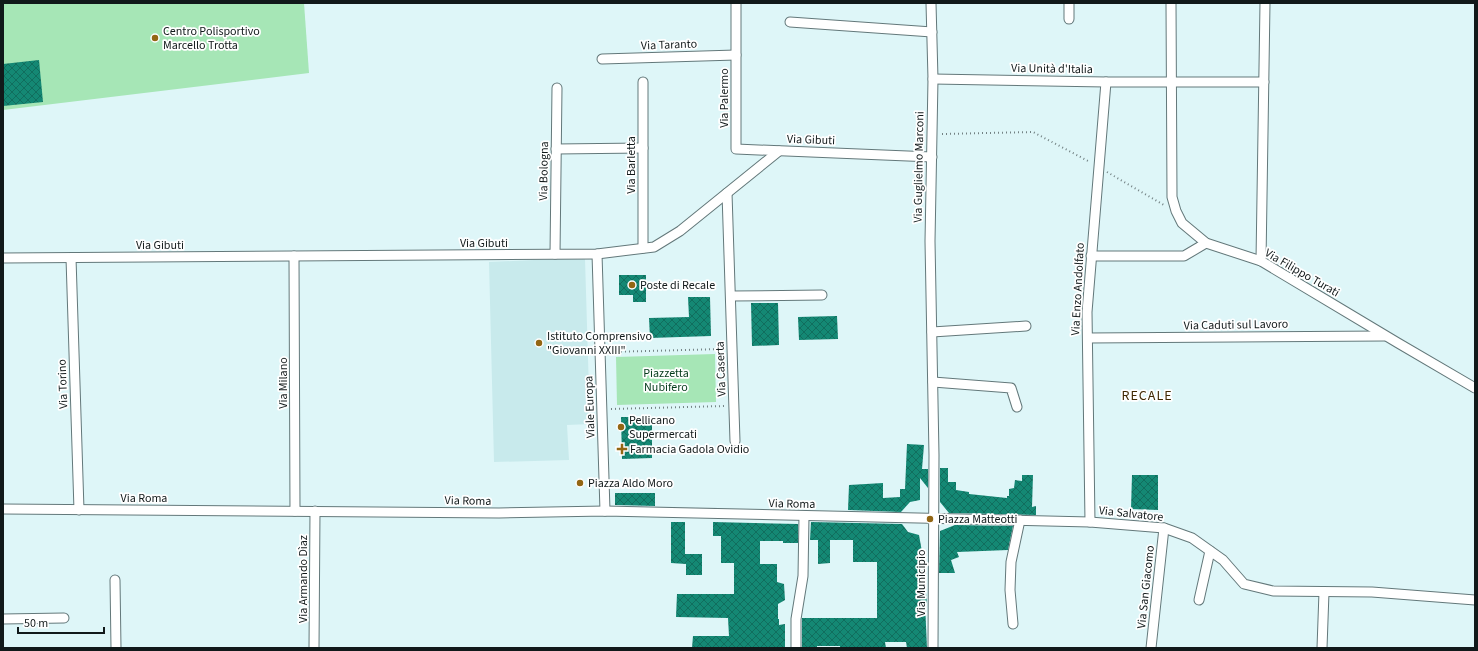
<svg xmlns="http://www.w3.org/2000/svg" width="1478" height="651" font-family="'Source Sans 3',sans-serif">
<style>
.built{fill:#c8eaec}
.green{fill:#a6e6b6}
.building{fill:url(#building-cross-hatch)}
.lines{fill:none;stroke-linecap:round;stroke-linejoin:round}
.minor-casing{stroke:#63787a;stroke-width:11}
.path{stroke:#728183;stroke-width:2;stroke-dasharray:1 3;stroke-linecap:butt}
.minor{stroke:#fff;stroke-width:9}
.poi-dot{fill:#936613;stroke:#fff;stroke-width:1.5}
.labels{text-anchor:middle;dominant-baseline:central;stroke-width:3.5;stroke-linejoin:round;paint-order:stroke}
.poi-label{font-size:12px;fill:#11191a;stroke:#fff;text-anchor:start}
.street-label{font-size:12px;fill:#11191a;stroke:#fff}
.park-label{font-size:12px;fill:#043b1b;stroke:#fff}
.quarter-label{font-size:14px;letter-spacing:1px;fill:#402a04;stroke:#fff}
</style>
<defs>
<pattern id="building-cross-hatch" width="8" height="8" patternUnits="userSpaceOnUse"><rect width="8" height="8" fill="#148874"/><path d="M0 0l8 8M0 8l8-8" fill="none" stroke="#116e5e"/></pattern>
</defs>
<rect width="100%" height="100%" fill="#def6f8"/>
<path class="built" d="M555,259H585L590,424L567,425L569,460L494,462L489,262Z"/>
<g class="green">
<path d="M3,3H304L309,73L3,110Z"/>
<path d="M715,354L716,402L617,405L616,357Z"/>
</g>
<g class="building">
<path d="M39,60L43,102L3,106V64Z"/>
<path d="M619,275H646V302H633V295H619Z"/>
<path d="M688,297H710L711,336L650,338L649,318L689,317Z"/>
<path d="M751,303H778L779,345L752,346Z"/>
<path d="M837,316L838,339L799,340L798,317Z"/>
<path d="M621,417H652V458L622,459Z"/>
<path d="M907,444L924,445L922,469H928V488L920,478V500L910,502L901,512L848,510L849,485L883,483V498L900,497V489H905Z"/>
<path d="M940,468H948V482H956V490L969,492V494L1007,498V496H1009V489L1014,488L1015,480L1022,481V475H1033L1032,507L1036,506V515L949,513L940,502Z"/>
<path d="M1132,475H1158V510L1131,509Z"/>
<path d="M615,493H655V506L615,505Z"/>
<path d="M671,522H685V554H702V575H686V564L671,563Z"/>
<path d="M713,522L798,524V543H783V541H760V564H777V582L784,584L785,600L778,604V619H779V625L785,624V648H692L693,636H729L728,618L676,617L677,594H734V563H721V536H713Z"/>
<path d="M811,522L902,524L908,532L919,535L926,574H924L927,603H925L927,648H907L906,642H885L886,648H840V646H817V648H802V618H877V562H853V540H830V563L818,564V540H810Z"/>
<path d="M955,525L1013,526L1008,550L957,552L959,557L951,560L955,573H939L940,531Z"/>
</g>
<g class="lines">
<defs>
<g id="minor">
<path d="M736,3V149L932,157"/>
<path d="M931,3L933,79L930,241L934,455L933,648"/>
<path d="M1069,3V19"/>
<path d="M1171,3L1172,197L1176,211L1182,223L1206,243L1261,261L1398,343L1475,388"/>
<path d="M790,22L932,32"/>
<path d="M602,59L736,55"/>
<path d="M933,79L1106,82H1264"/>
<path d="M556,149L643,148"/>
<path d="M727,193L735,441"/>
<path d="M643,248V82"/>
<path d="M555,254L557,88"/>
<path d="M597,254L605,511"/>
<path d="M294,256L295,511"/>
<path d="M1091,256H1184L1206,243"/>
<path d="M3,258L597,254L654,247L680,231L779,151"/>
<path d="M71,258L79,510"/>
<path d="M1261,261L1265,3"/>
<path d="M731,296L822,295"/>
<path d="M932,332L1026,326"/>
<path d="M1088,338L1384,336"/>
<path d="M933,382L1011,388L1017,407"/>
<path d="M3,509L499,513L605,511L1090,522L1164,528L1192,538L1223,560L1244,584L1273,591L1372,592L1475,600"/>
<path d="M1090,522L1087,312L1106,82"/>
<path d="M115,580L116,648"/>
<path d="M1199,600L1210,551"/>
<path d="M3,619L64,618"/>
<path d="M1013,624L1010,590L1011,562L1020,520"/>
<path d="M314,648L315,511"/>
<path d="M796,648V619L803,576L804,516"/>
<path d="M1151,648L1164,528"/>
<path d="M1322,648L1324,592"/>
</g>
</defs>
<use href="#minor" class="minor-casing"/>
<g class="path">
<path d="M942,134L1033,132L1090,162"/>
<path d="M1107,172L1164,205"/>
<path d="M609,352L723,349"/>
<path d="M611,409L725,406"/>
</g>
<use href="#minor" class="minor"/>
</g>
<g class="poi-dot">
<circle cx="155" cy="38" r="4"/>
<circle cx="632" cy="285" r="4"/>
<circle cx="539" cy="343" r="4"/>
<circle cx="621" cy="427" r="4"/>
<path d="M620 443h4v4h4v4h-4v4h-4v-4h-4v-4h4z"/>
<circle cx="580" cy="483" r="4"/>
<circle cx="930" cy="519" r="4"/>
</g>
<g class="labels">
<g class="poi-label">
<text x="163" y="31">Centro Polisportivo<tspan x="163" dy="14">Marcello Trotta</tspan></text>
<text x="640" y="285">Poste di Recale</text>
<text x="547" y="336">Istituto Comprensivo<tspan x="547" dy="14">"Giovanni XXIII"</tspan></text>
<text x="629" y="420">Pellicano<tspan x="629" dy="14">Supermercati</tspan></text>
<text x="630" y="449">Farmacia Gadola Ovidio</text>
<text x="588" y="483">Piazza Aldo Moro</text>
<text x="938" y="519">Piazza Matteotti</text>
</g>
<g class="street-label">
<text transform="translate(669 45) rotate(-2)">Via Taranto</text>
<text transform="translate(1052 69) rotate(1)">Via Unità d'Italia</text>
<text transform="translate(724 98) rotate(-90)">Via Palermo</text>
<text transform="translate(811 140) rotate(2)">Via Gibuti</text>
<text transform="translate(631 165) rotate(-90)">Via Barletta</text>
<text transform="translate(919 167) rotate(-89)">Via Guglielmo Marconi</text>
<text transform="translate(544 171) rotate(-89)">Via Bologna</text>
<text x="484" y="243">Via Gibuti</text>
<text x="160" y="245">Via Gibuti</text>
<text transform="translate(1302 273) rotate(30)">Via Filippo Turati</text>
<text transform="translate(1078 289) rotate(-87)">Via Enzo Andolfato</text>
<text transform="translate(1236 325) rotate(-1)">Via Caduti sul Lavoro</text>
<text transform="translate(721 369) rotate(-92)">Via Caserta</text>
<text transform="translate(283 383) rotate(-90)">Via Milano</text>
<text transform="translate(63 384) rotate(-92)">Via Torino</text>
<text transform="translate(590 407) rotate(-92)">Viale Europa</text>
<text x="144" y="498">Via Roma</text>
<text transform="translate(468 501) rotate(1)">Via Roma</text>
<text transform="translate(792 504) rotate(1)">Via Roma</text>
<text transform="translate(1131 514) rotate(6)">Via Salvatore</text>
<text transform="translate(303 579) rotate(-90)">Via Armando Dìaz</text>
<text transform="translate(921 583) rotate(-90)">Via Municipio</text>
<text transform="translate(1146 587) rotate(-84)">Via San Giacomo</text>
</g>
<g class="park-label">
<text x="666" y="373">Piazzetta<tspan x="666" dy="14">Nubifero</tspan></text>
</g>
<g class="quarter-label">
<text x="1147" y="396">RECALE</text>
</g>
</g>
<rect width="1478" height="651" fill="none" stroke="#11191a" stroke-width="8"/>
<path d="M18 627v6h86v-6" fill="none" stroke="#11191a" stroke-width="2"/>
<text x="24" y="627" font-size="12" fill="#11191a" stroke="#ffffff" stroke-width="3" paint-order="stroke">50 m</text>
</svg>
